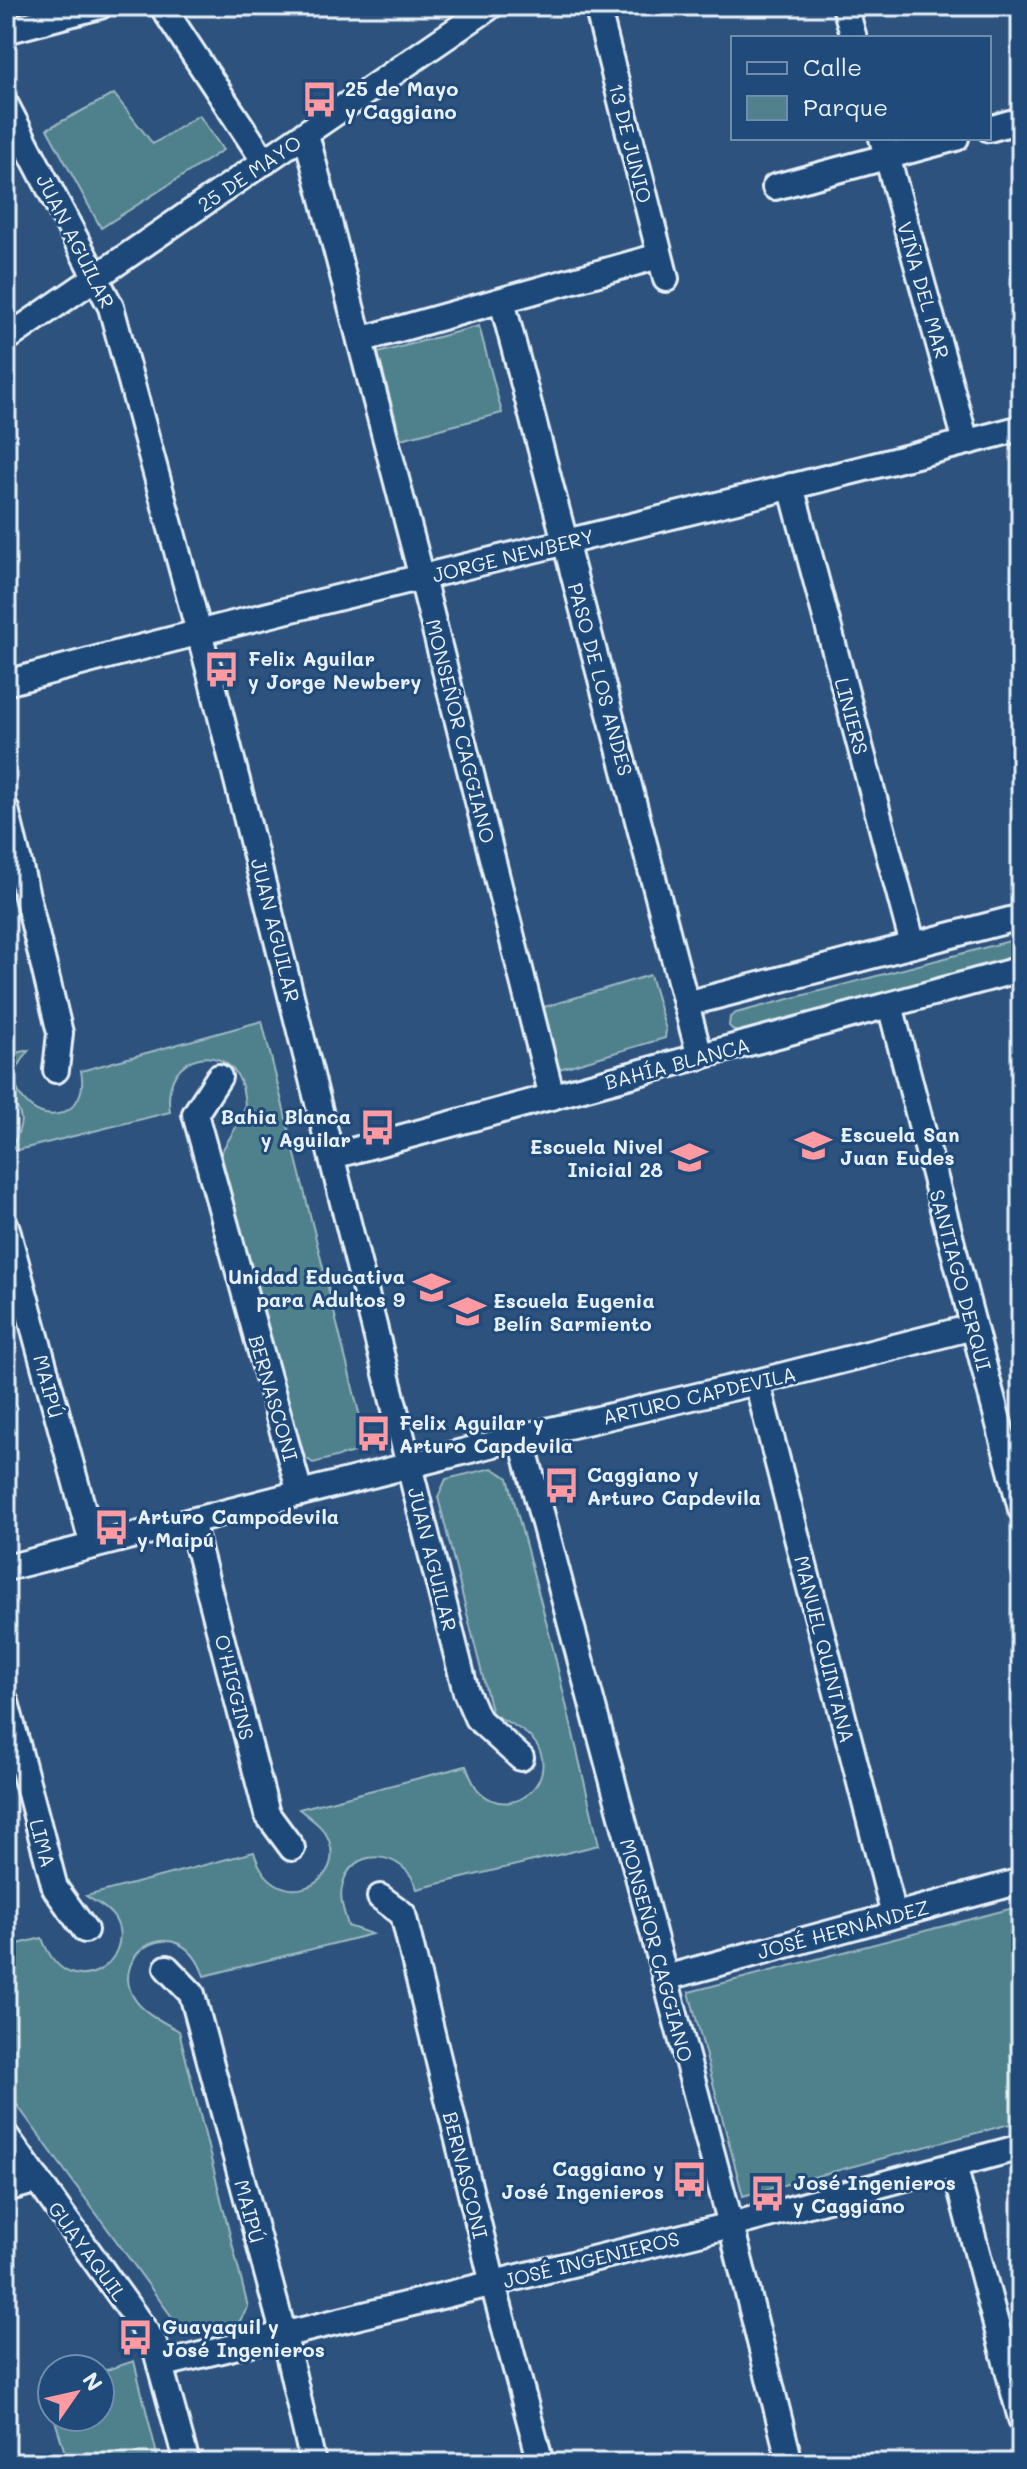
<svg xmlns="http://www.w3.org/2000/svg" width="1027" height="2469" font-family="Mali,sans-serif">
<style>
.green{fill:#50818c;stroke:#9cb9c2;stroke-width:2}
.lines{fill:none;stroke-linecap:round;stroke-linejoin:round}
.minor-casing{stroke:#e8f1f8;stroke-width:30}
.minor{stroke:#1f4a7a;stroke-width:24}
.labels{text-anchor:middle;dominant-baseline:central;stroke-width:6;stroke-linejoin:round;paint-order:stroke}
.poi-label{font-size:20px;font-weight:bold;fill:#e8f1f8;stroke:#1f4a7a;text-anchor:start}
.street-label{font-size:20px;fill:#e8f1f8;stroke:#1f4a7a}
</style>
<rect width="100%" height="100%" fill="#2e527e"/>
<filter id="ink" filterUnits="userSpaceOnUse"><feTurbulence type="fractalNoise" baseFrequency=".0125" numOctaves="2"/><feDisplacementMap in="SourceGraphic" scale="16" xChannelSelector="R" yChannelSelector="G"/><feConvolveMatrix kernelMatrix="1 2 1 2 8 2 1 2 1" color-interpolation-filters="sRGB"/></filter>
<g filter="url(#ink)">
<g class="green">
<path d="M114,94L153,144L199,115L223,150L101,228L47,129Z"/>
<path d="M479,326L502,413L401,439L378,353Z"/>
<path d="M1021,938V962L741,1032L734,1031L729,1026L730,1017L736,1013Z"/>
<path d="M650,975L666,1030L665,1038L556,1070L541,1008Z"/>
<path d="M262,1021L365,1437L355,1452L313,1463L296,1451L221,1153C228,1139 240,1124 244,1109C246,1104 244,1097 243,1091C234,1040 160,1047 170,1112L10,1152C21,1125 29,1117 6,1094V1055L29,1050C25,1056 19,1064 16,1072C13,1080 16,1088 20,1095C44,1132 90,1113 81,1071Z"/>
<path d="M492,1468L508,1478L553,1648L599,1845L417,1889C406,1850 349,1844 342,1888C339,1900 345,1914 348,1926L372,1934L204,1976C180,1907 107,1953 134,1998C143,2013 164,2022 179,2031L248,2307L238,2324L198,2335L180,2328L6,2090V1947L42,1938C69,2012 138,1959 115,1919C109,1909 96,1902 86,1896L254,1852C273,1917 346,1886 329,1840C323,1826 310,1818 299,1809L466,1766C470,1775 473,1786 481,1793C515,1823 562,1776 534,1741C524,1729 505,1721 492,1714L438,1497L446,1479Z"/>
<path d="M1021,1906V2121L743,2196L689,1992Z"/>
<path d="M134,2361L159,2463H43L66,2456L54,2417H100V2372Z"/>
</g>
<g class="lines">
<defs>
<g id="minor">
<path d="M162,6L265,162"/>
<path d="M597,6L666,279"/>
<path d="M845,6L854,38"/>
<path d="M6,31L100,6"/>
<path d="M6,105L111,307L210,673L466,1692L477,1718L521,1758"/>
<path d="M989,129L1021,120"/>
<path d="M306,134L422,578L552,1097"/>
<path d="M882,138L966,442"/>
<path d="M775,187L956,138"/>
<path d="M502,301L700,1057"/>
<path d="M6,339L491,6"/>
<path d="M360,340L659,256"/>
<path d="M791,486L913,945"/>
<path d="M6,683C343,592 684,517 1021,428"/>
<path d="M6,809L60,1033L56,1070"/>
<path d="M686,1004L1021,917"/>
<path d="M890,1005L1021,1509"/>
<path d="M219,1077L195,1114L300,1493"/>
<path d="M333,1156L1021,969"/>
<path d="M6,1226L93,1546"/>
<path d="M757,1382L894,1915"/>
<path d="M521,1437L731,2225L790,2463"/>
<path d="M191,1521L267,1814L292,1848"/>
<path d="M6,1568L521,1437L757,1382L973,1327"/>
<path d="M6,1702L55,1888L85,1930"/>
<path d="M380,1897L403,1914L493,2284L541,2463"/>
<path d="M167,1968L192,1994L284,2336L313,2463"/>
<path d="M665,1978L1021,1881"/>
<path d="M6,2136L154,2343L187,2463"/>
<path d="M954,2165L1021,2419"/>
<path d="M6,2189L38,2180"/>
<path d="M160,2365L731,2225L1021,2147"/>
</g>
</defs>
<use href="#minor" class="minor-casing"/>
<use href="#minor" class="minor"/>
</g>
</g>
<defs>
<symbol id="bus-bare" viewBox="-9 -9 18 18"><path d="M-5-6H5V4H4V6H2V4H-2V6H-4V4H-5ZM-3.5-4V0h7V-4ZM-3.5 1.2v1.5H-2V1.2ZM2 1.2v1.5H3.5V1.2Z" fill="#ff9aa2" stroke="#1f4a7a" stroke-width="2.5" paint-order="stroke"/></symbol>
<symbol id="school-bare" viewBox="-9 -9 18 18"><path d="M0-5L7-2L0 1L-7-2ZM-4 1L0 2.5L4 1V4Q0 6-4 4Z" fill="#ff9aa2" stroke="#1f4a7a" stroke-width="2.5" paint-order="stroke"/></symbol>
</defs>
<g fill-rule="evenodd">
<use href="#bus-bare" x="294" y="74" width="51" height="51"/>
<use href="#bus-bare" x="196" y="644" width="51" height="51"/>
<use href="#bus-bare" x="352" y="1102" width="51" height="51"/>
<use href="#school-bare" x="788" y="1120" width="51" height="51"/>
<use href="#school-bare" x="664" y="1132" width="51" height="51"/>
<use href="#school-bare" x="406" y="1262" width="51" height="51"/>
<use href="#school-bare" x="442" y="1286" width="51" height="51"/>
<use href="#bus-bare" x="348" y="1408" width="51" height="51"/>
<use href="#bus-bare" x="536" y="1460" width="51" height="51"/>
<use href="#bus-bare" x="86" y="1502" width="51" height="51"/>
<use href="#bus-bare" x="664" y="2154" width="51" height="51"/>
<use href="#bus-bare" x="742" y="2168" width="51" height="51"/>
<use href="#bus-bare" x="110" y="2312" width="51" height="51"/>
</g>
<g class="labels">
<g class="poi-label">
<text x="345" y="88">25 de Mayo<tspan x="345" dy="23">y Caggiano</tspan></text>
<text x="248" y="658">Felix Aguilar<tspan x="248" dy="23">y Jorge Newbery</tspan></text>
<text x="351" y="1116" text-anchor="end">Bahia Blanca<tspan x="351" dy="23">y Aguilar</tspan></text>
<text x="840" y="1134">Escuela San<tspan x="840" dy="23">Juan Eudes</tspan></text>
<text x="663" y="1146" text-anchor="end">Escuela Nivel<tspan x="663" dy="23">Inicial 28</tspan></text>
<text x="405" y="1276" text-anchor="end">Unidad Educativa<tspan x="405" dy="23">para Adultos 9</tspan></text>
<text x="493" y="1300">Escuela Eugenia<tspan x="493" dy="23">Belín Sarmiento</tspan></text>
<text x="399" y="1422">Felix Aguilar y<tspan x="399" dy="23">Arturo Capdevila</tspan></text>
<text x="587" y="1474">Caggiano y<tspan x="587" dy="23">Arturo Capdevila</tspan></text>
<text x="137" y="1516">Arturo Campodevila<tspan x="137" dy="23">y Maipú</tspan></text>
<text x="664" y="2168" text-anchor="end">Caggiano y<tspan x="664" dy="23">José Ingenieros</tspan></text>
<text x="793" y="2182">José Ingenieros<tspan x="793" dy="23">y Caggiano</tspan></text>
<text x="162" y="2326">Guayaquil y<tspan x="162" dy="23">José Ingenieros</tspan></text>
</g>
<g class="street-label">
<text transform="translate(631 143) rotate(76)">13 DE JUNIO</text>
<text transform="translate(249 173) rotate(-34)">25 DE MAYO</text>
<text transform="translate(76 241) rotate(63)">JUAN AGUILAR</text>
<text transform="translate(924 290) rotate(74)">VIÑA DEL MAR</text>
<text transform="translate(513 555) rotate(-14)">JORGE NEWBERY</text>
<text transform="translate(601 679) rotate(75)">PASO DE LOS ANDES</text>
<text transform="translate(852 716) rotate(75)">LINIERS</text>
<text transform="translate(461 731) rotate(76)">MONSEÑOR CAGGIANO</text>
<text transform="translate(276 930) rotate(76)">JUAN AGUILAR</text>
<text transform="translate(677 1063) rotate(-15)">BAHÍA BLANCA</text>
<text transform="translate(961 1280) rotate(75)">SANTIAGO DERQUI</text>
<text transform="translate(49 1386) rotate(75)">MAIPÚ</text>
<text transform="translate(699 1395) rotate(-13)">ARTURO CAPDEVILA</text>
<text transform="translate(274 1398) rotate(74)">BERNASCONI</text>
<text transform="translate(433 1559) rotate(76)">JUAN AGUILAR</text>
<text transform="translate(825 1649) rotate(76)">MANUEL QUINTANA</text>
<text transform="translate(235 1687) rotate(76)">O'HIGGINS</text>
<text transform="translate(43 1843) rotate(75)">LIMA</text>
<text transform="translate(843 1929) rotate(-15)">JOSÉ HERNÁNDEZ</text>
<text transform="translate(657 1950) rotate(75)">MONSEÑOR CAGGIANO</text>
<text transform="translate(466 2175) rotate(76)">BERNASCONI</text>
<text transform="translate(250 2211) rotate(75)">MAIPÚ</text>
<text transform="translate(88 2251) rotate(54)">GUAYAQUIL</text>
<text transform="translate(591 2259) rotate(-14)">JOSÉ INGENIEROS</text>
</g>
</g>
<rect width="1027" height="2469" fill="none" stroke="#1f4a7a" stroke-width="32"/>
<rect x="16" y="16" width="995" height="2437" fill="none" stroke="#e8f1f8" stroke-width="3" filter="url(#ink)"/>
<rect x="731" y="36" width="260" height="104" fill="#1f4a7a" stroke="#6f8dac" stroke-width="2"/>
<rect x="747" y="62" width="40" height="12" fill="#1f4a7a" stroke="#6f8dac" stroke-width="2"/>
<text x="803" y="76" font-size="24" fill="#e8f1f8">Calle</text>
<rect x="747" y="96" width="40" height="24" fill="#50818c" stroke="#6f8dac" stroke-width="2"/>
<text x="803" y="116" font-size="24" fill="#e8f1f8">Parque</text>
<g transform="translate(76 2393) rotate(56)"><circle r="38" fill="#1f4a7a" stroke="#6f8dac" stroke-width="2"/>
<path d="M0-6L14 30L0 20L-14 30Z" fill="#ff9aa2"/>
<text y="-12" font-size="22" font-weight="bold" text-anchor="middle" fill="#e8f1f8">N</text>
</g>
</svg>
